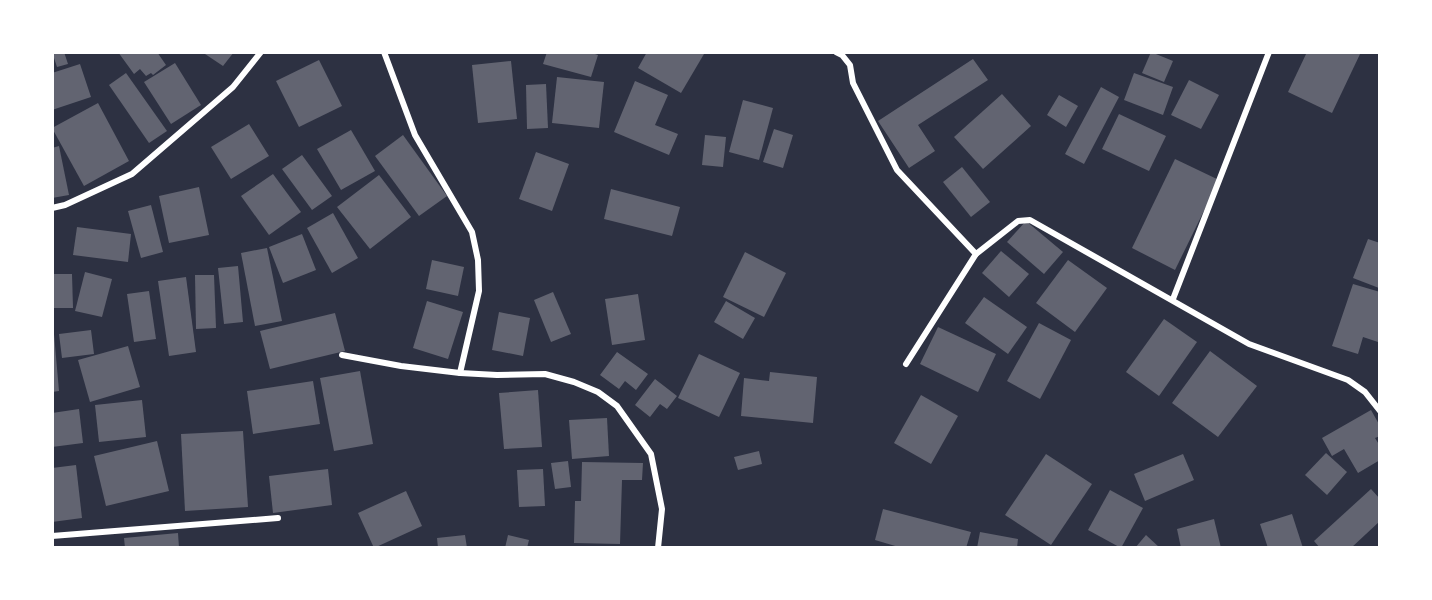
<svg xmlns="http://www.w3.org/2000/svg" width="1432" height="600" font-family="'Fira Sans Condensed',sans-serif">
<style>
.building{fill:#626471}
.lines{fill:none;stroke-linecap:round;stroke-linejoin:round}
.minor{stroke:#fff;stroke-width:6}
</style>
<rect width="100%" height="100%" fill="#2d3142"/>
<g class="building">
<path d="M52,52H64L68,64L57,67Z"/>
<path d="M118,52H157L166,65L153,75L151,73L146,76L140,69L134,74Z"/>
<path d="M202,52H234L223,66Z"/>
<path d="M547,52H589L598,55L591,77L543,64Z"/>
<path d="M647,52H701L704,54L681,93L638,68Z"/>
<path d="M1151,52L1173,61L1164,82L1142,73Z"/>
<path d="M1307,52H1361L1332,113L1288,92Z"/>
<path d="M973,59L988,80L918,125L935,151L909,168L878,121Z"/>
<path d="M319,60L342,106L299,127L276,81Z"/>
<path d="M511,61L517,119L478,123L472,65Z"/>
<path d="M175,63L201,105L171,124L144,82Z"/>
<path d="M80,64L91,97L52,110V73Z"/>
<path d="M126,73L167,131L149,143L109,85Z"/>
<path d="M1134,73L1173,87L1163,115L1124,100Z"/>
<path d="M557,77L604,82L599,128L552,123Z"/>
<path d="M1189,80L1219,95L1201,129L1171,115Z"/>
<path d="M635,81L668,95L655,125L678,134L669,155L614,132Z"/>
<path d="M546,84L548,128L527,129L526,85Z"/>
<path d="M1101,87L1119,97L1084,164L1065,154Z"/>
<path d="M1002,94L1031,126L983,169L954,137Z"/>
<path d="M1059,95L1078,106L1066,127L1047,115Z"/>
<path d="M743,100L773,108L759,160L729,152Z"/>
<path d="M98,103L129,161L84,186L52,128Z"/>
<path d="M1119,114L1166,136L1149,171L1102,149Z"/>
<path d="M249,124L269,156L231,179L211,147Z"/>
<path d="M774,129L793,135L783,168L763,162Z"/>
<path d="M351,130L375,171L341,190L317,149Z"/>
<path d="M403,135L447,196L419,216L375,156Z"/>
<path d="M705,135L726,137L723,167L702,165Z"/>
<path d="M59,146L69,195L52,198V148Z"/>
<path d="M536,152L569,164L552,211L519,199Z"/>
<path d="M302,155L332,196L312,210L282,169Z"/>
<path d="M1175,159L1219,180L1175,270L1132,248Z"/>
<path d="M962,167L990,202L971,217L943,182Z"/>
<path d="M273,174L301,212L269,235L241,196Z"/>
<path d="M379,175L411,217L370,249L337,207Z"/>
<path d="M199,187L209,235L169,243L159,196Z"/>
<path d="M611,189L680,207L672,236L604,219Z"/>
<path d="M151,205L163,252L141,258L128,211Z"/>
<path d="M333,213L358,258L332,273L307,228Z"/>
<path d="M1026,221L1063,252L1044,274L1007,242Z"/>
<path d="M77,227L131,234L128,262L73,255Z"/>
<path d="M302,234L316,270L283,283L269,247Z"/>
<path d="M1368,239L1380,243L1379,288L1353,278Z"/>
<path d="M267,248L282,321L255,326L241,253Z"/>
<path d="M1001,251L1029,274L1009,297L982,273Z"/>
<path d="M745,252L786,273L764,317L723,297Z"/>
<path d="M432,260L464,267L458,296L426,289Z"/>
<path d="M1068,260L1107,288L1075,332L1036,303Z"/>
<path d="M238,266L243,322L224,324L218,268Z"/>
<path d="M85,272L112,279L102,317L75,311Z"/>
<path d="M52,274H72L73,308H52Z"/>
<path d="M195,275H214L216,328L196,329Z"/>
<path d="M186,277L196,352L169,356L158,281Z"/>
<path d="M1353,284L1380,292V337L1378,342L1363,337L1358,354L1332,346Z"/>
<path d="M149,291L156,339L134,342L127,294Z"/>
<path d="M553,292L571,334L551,342L534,300Z"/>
<path d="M638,294L645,340L612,345L605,299Z"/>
<path d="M984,297L1027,327L1008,354L965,323Z"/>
<path d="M427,301L463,312L448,359L413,348Z"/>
<path d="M726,301L755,318L743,339L714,322Z"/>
<path d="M499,312L530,318L523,356L492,350Z"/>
<path d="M335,313L345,351L270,369L260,331Z"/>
<path d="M1164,319L1197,342L1159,396L1126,372Z"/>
<path d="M1039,323L1071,340L1040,399L1007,381Z"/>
<path d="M938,327L996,354L978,392L920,364Z"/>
<path d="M91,330L94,354L62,358L59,334Z"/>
<path d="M54,334L59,391L52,392V335Z"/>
<path d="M128,346L140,387L90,402L78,360Z"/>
<path d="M1210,351L1257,386L1218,437L1172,403Z"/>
<path d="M617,352L648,374L636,390L625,381L619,389L600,375Z"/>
<path d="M699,354L740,373L719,417L678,398Z"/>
<path d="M360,371L373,444L334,451L320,378Z"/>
<path d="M770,372L817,377L813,423L741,416L744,378L769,381Z"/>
<path d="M655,379L677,396L667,409L660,404L650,417L635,405Z"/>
<path d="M313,381L320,424L253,434L247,391Z"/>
<path d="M538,390L542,447L504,449L499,393Z"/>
<path d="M921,395L958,416L931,464L894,443Z"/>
<path d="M142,400L146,437L99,442L95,405Z"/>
<path d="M79,409L83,443L52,447V413Z"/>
<path d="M1371,410L1380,426V436L1375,438L1380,446V460L1358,473L1344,449L1332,456L1322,438Z"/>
<path d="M607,418L609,456L572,459L569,420Z"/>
<path d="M243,431L248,507L185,511L181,434Z"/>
<path d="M157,441L169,491L106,506L94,456Z"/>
<path d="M759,451L762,464L738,470L734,457Z"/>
<path d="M1326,453L1347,472L1327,495L1305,475Z"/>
<path d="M1046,454L1092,484L1051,545L1005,515Z"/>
<path d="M1183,454L1194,480L1145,501L1134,474Z"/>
<path d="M568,461L571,487L555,489L551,463Z"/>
<path d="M582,462L643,463L642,480H622L620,544L574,543L575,501H581Z"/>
<path d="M76,465L82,518L52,522V468Z"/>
<path d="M328,469L332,505L273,513L269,476Z"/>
<path d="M543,469L545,506L519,507L517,470Z"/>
<path d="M1371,489L1380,499V521L1351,548H1320L1314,541Z"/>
<path d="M1110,490L1143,508L1121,548L1088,530Z"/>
<path d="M406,491L422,526L374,548L358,513Z"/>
<path d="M883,509L971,532L966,548H902L875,540Z"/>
<path d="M1292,514L1303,548H1268L1260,524Z"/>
<path d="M1214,519L1221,548H1181L1177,529Z"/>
<path d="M980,532L1018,539L1017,548H977Z"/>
<path d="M178,533L179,548H125L124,538Z"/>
<path d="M465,535L467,548H438L437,538Z"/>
<path d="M508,535L529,540L527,548H505Z"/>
<path d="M1146,535L1160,548H1135Z"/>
</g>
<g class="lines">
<g class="minor">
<path d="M384,52L415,135L472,232L478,260L479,291L460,373"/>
<path d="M836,52L842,55L850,65L853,83L897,170L976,254"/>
<path d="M52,208L65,205L132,174L233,87L261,52"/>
<path d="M1173,299L1269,52"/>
<path d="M342,355L401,366L460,373L497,375L545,374L574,382L598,392L617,406L651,454L662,509L658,548"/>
<path d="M906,364L976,254L1018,221L1030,220L1249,344L1348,380L1365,392L1380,411"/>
<path d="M52,536L278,518"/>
</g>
</g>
<rect width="1432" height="600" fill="none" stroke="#ffffff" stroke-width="108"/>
</svg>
